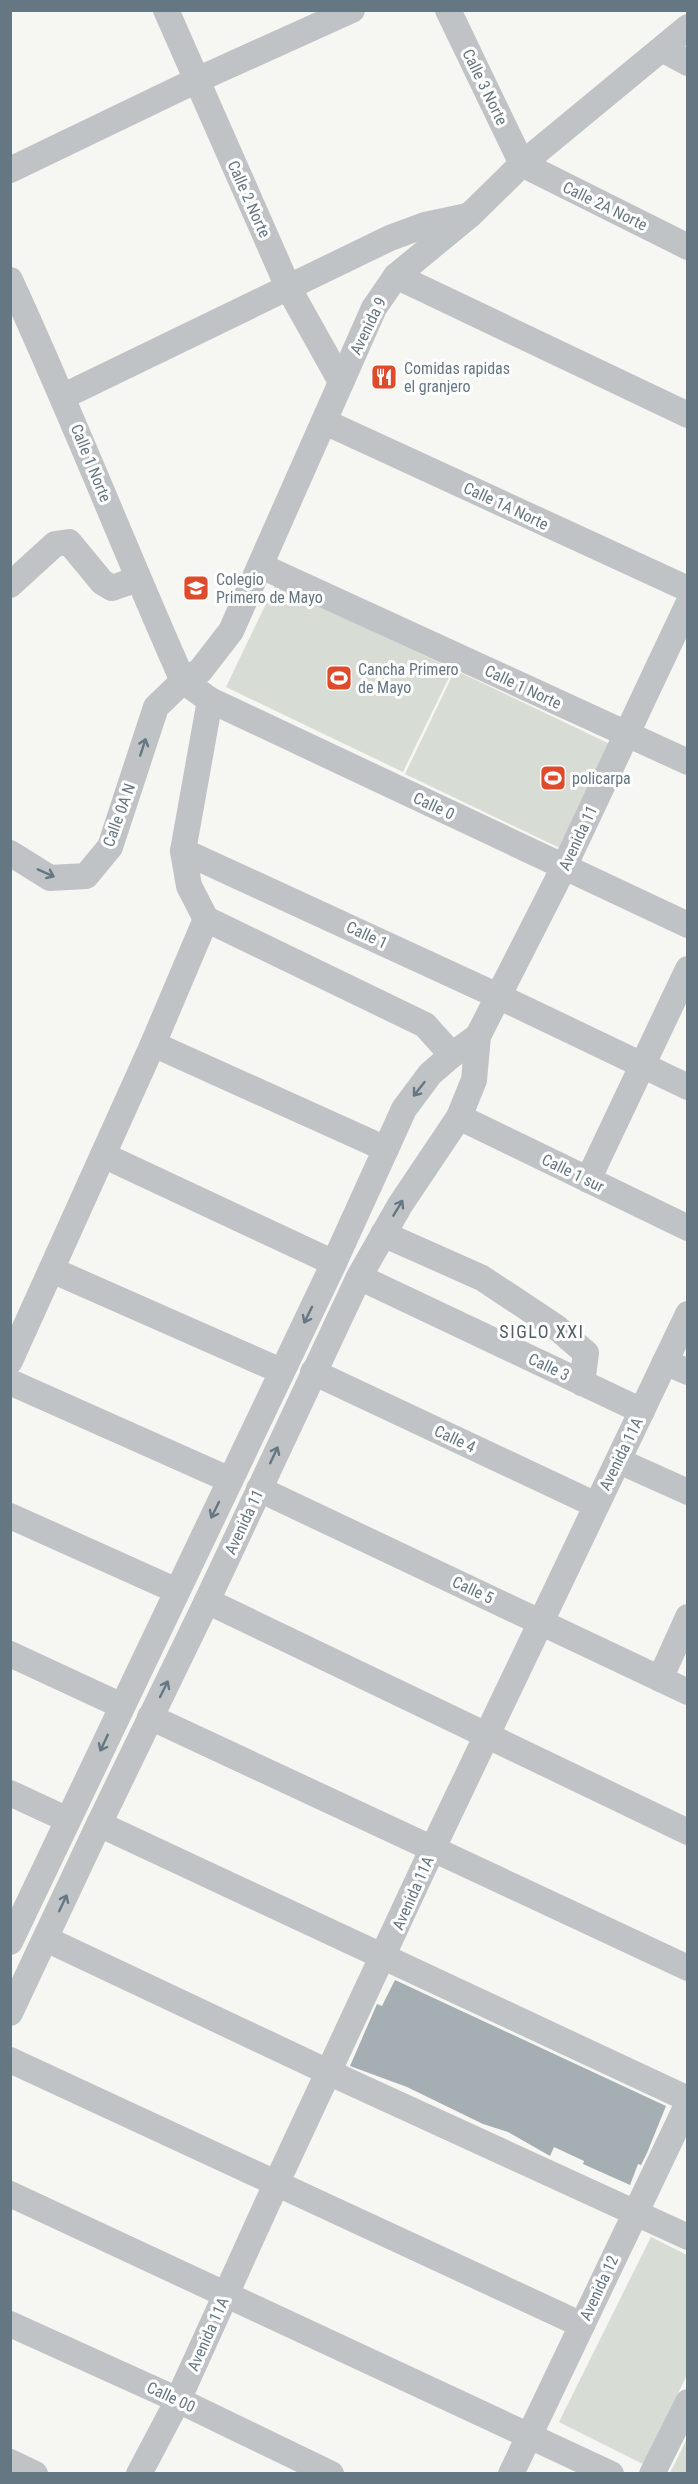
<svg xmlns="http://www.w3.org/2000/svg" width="698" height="2484" font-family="'Roboto Condensed',sans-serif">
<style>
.green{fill:#d7dcd4}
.building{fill:#a5aeb3}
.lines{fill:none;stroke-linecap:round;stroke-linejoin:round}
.minor{stroke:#bfc3c6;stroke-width:26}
.oneway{stroke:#657783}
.labels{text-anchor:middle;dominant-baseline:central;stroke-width:6;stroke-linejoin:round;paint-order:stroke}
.street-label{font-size:16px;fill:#657783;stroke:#fff}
.poi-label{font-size:16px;fill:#657783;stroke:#fff;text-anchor:start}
.neighbourhood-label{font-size:18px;letter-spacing:1.5px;fill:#536068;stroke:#fff}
</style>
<rect width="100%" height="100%" fill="#f6f6f2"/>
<g class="green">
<path d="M275,585L453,669L403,772L226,687Z"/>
<path d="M455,670L612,745L562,849L405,774Z"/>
<path d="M651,2237L687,2255V2375L643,2464L559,2422Z"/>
<path d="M687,2439V2473H670Z"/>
</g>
<path class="building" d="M395,1980L666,2106L647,2153L641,2165L638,2164L630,2185L583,2164L584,2161L554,2147L550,2156L508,2132L483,2124L407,2087L350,2066L377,2004L382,2006Z"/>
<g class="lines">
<g class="minor">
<path d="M166,10L288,287L341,382"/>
<path d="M448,10L522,164L688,247"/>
<path d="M662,49L688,63"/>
<path d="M10,170L197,80L352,10"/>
<path d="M396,276L688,415"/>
<path d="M10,280C71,412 124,548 183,681"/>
<path d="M64,396L390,238L425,225L467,216"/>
<path d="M325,422L688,589"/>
<path d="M261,566L688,762"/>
<path d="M10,585L55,544L69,542L102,582L112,588L138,579"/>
<path d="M183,681L210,700L688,925"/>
<path d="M210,700L183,851L189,886L206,919L425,1025L452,1055"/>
<path d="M183,851L498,996L688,1087"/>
<path d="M10,853L50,878L86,876L110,847L156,707L183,681L200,671L231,631L374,308L396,276L470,215L522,164L688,27"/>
<path d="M153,1044L386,1149"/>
<path d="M459,1117L688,1228"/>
<path d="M103,1155L334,1263"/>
<path d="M588,1180L688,969"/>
<path d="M383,1234L482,1278L556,1327L586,1353L582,1383"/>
<path d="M52,1270L281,1371"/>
<path d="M359,1277L642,1411"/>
<path d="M10,1361L153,1044L206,919"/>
<path d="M665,1362L688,1372"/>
<path d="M313,1372L596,1505"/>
<path d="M10,1382L230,1480"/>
<path d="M619,1461L688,1492"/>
<path d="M259,1489L688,1692"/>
<path d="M10,1516L177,1591"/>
<path d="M207,1601L688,1832"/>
<path d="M10,1654L122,1706"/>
<path d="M660,1679L688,1617"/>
<path d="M150,1717L688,1968"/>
<path d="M10,1793L68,1820"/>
<path d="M99,1824L688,2099"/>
<path d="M46,1939L328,2072L688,2237"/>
<path d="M10,1942L334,1263L404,1109L430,1074L452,1055L478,1036"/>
<path d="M10,2013L99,1824L207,1601L359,1277L400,1205L459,1117L474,1080L478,1036L564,867L688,604"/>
<path d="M10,2060L582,2325"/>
<path d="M10,2194L611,2474"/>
<path d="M10,2324L178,2400L331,2474"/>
<path d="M10,2462L35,2474"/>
<path d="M139,2474L178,2400L277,2182L432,1850L688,1314"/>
<path d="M511,2474L688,2103"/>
<path d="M652,2474L688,2402"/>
</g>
</g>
<defs><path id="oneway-shaft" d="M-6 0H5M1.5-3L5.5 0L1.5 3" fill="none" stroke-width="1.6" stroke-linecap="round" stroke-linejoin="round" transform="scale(1.5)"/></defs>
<g class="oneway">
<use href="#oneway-shaft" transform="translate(143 747) rotate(-72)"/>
<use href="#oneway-shaft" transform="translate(46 873) rotate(24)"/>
<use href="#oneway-shaft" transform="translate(419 1089) rotate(128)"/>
<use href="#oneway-shaft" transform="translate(398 1208) rotate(-59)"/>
<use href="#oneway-shaft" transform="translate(308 1315) rotate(116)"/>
<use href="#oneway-shaft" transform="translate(274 1455) rotate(-65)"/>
<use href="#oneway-shaft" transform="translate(215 1510) rotate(116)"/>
<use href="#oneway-shaft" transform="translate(164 1689) rotate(-64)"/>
<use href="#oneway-shaft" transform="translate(104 1743) rotate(115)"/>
<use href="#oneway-shaft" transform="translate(63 1903) rotate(-65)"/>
</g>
<defs>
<symbol id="restaurant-square" viewBox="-11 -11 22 22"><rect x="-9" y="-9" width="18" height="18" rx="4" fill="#de4a2a" stroke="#fff"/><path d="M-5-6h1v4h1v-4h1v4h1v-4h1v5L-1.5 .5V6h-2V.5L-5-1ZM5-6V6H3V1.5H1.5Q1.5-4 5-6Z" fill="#fff"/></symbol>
<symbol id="school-square" viewBox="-11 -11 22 22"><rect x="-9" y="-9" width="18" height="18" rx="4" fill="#de4a2a" stroke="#fff"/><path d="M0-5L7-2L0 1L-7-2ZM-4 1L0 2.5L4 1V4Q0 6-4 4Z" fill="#fff"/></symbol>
<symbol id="stadium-square" viewBox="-11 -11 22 22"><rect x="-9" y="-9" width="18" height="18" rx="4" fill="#de4a2a" stroke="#fff"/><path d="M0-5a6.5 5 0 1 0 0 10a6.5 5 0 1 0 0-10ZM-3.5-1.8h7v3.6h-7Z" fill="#fff"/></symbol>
</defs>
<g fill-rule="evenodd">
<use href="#restaurant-square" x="369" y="362" width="30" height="30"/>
<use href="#school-square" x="181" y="573" width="30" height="30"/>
<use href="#stadium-square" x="324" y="663" width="30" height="30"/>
<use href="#stadium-square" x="538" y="763" width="30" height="30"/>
</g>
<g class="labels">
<g class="street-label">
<text transform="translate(485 87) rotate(64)">Calle 3 Norte</text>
<text transform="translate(249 199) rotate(66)">Calle 2 Norte</text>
<text transform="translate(605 206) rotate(26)">Calle 2A Norte</text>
<text transform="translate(368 326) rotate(-64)">Avenida 9</text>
<text transform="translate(91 463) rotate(68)">Calle 1 Norte</text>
<text transform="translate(506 506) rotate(25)">Calle 1A Norte</text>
<text transform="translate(523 687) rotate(25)">Calle 1 Norte</text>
<text transform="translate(434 806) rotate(25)">Calle 0</text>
<text transform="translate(119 815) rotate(-70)">Calle 0A N</text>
<text transform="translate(578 838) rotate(-65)">Avenida 11</text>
<text transform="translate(367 935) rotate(25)">Calle 1</text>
<text transform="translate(573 1173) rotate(26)">Calle 1 sur</text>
<text transform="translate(549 1367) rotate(25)">Calle 3</text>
<text transform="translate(455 1439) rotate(25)">Calle 4</text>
<text transform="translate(621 1454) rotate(-64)">Avenida 11A</text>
<text transform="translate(244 1522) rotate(-65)">Avenida 11</text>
<text transform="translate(473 1590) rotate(25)">Calle 5</text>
<text transform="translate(413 1893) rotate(-66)">Avenida 11A</text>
<text transform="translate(599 2288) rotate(-65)">Avenida 12</text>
<text transform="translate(208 2334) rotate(-66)">Avenida 11A</text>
<text transform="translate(171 2397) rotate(25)">Calle 00</text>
</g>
<g class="poi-label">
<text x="404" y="368">Comidas rapidas<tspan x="404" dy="18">el granjero</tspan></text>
<text x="216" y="579">Colegio<tspan x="216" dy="18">Primero de Mayo</tspan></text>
<text x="358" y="669">Cancha Primero<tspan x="358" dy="18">de Mayo</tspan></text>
<text x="572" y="778">policarpa</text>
</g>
<g class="neighbourhood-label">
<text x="542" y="1331">SIGLO XXI</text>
</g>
</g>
<rect width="698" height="2484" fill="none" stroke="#657783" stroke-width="24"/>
</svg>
